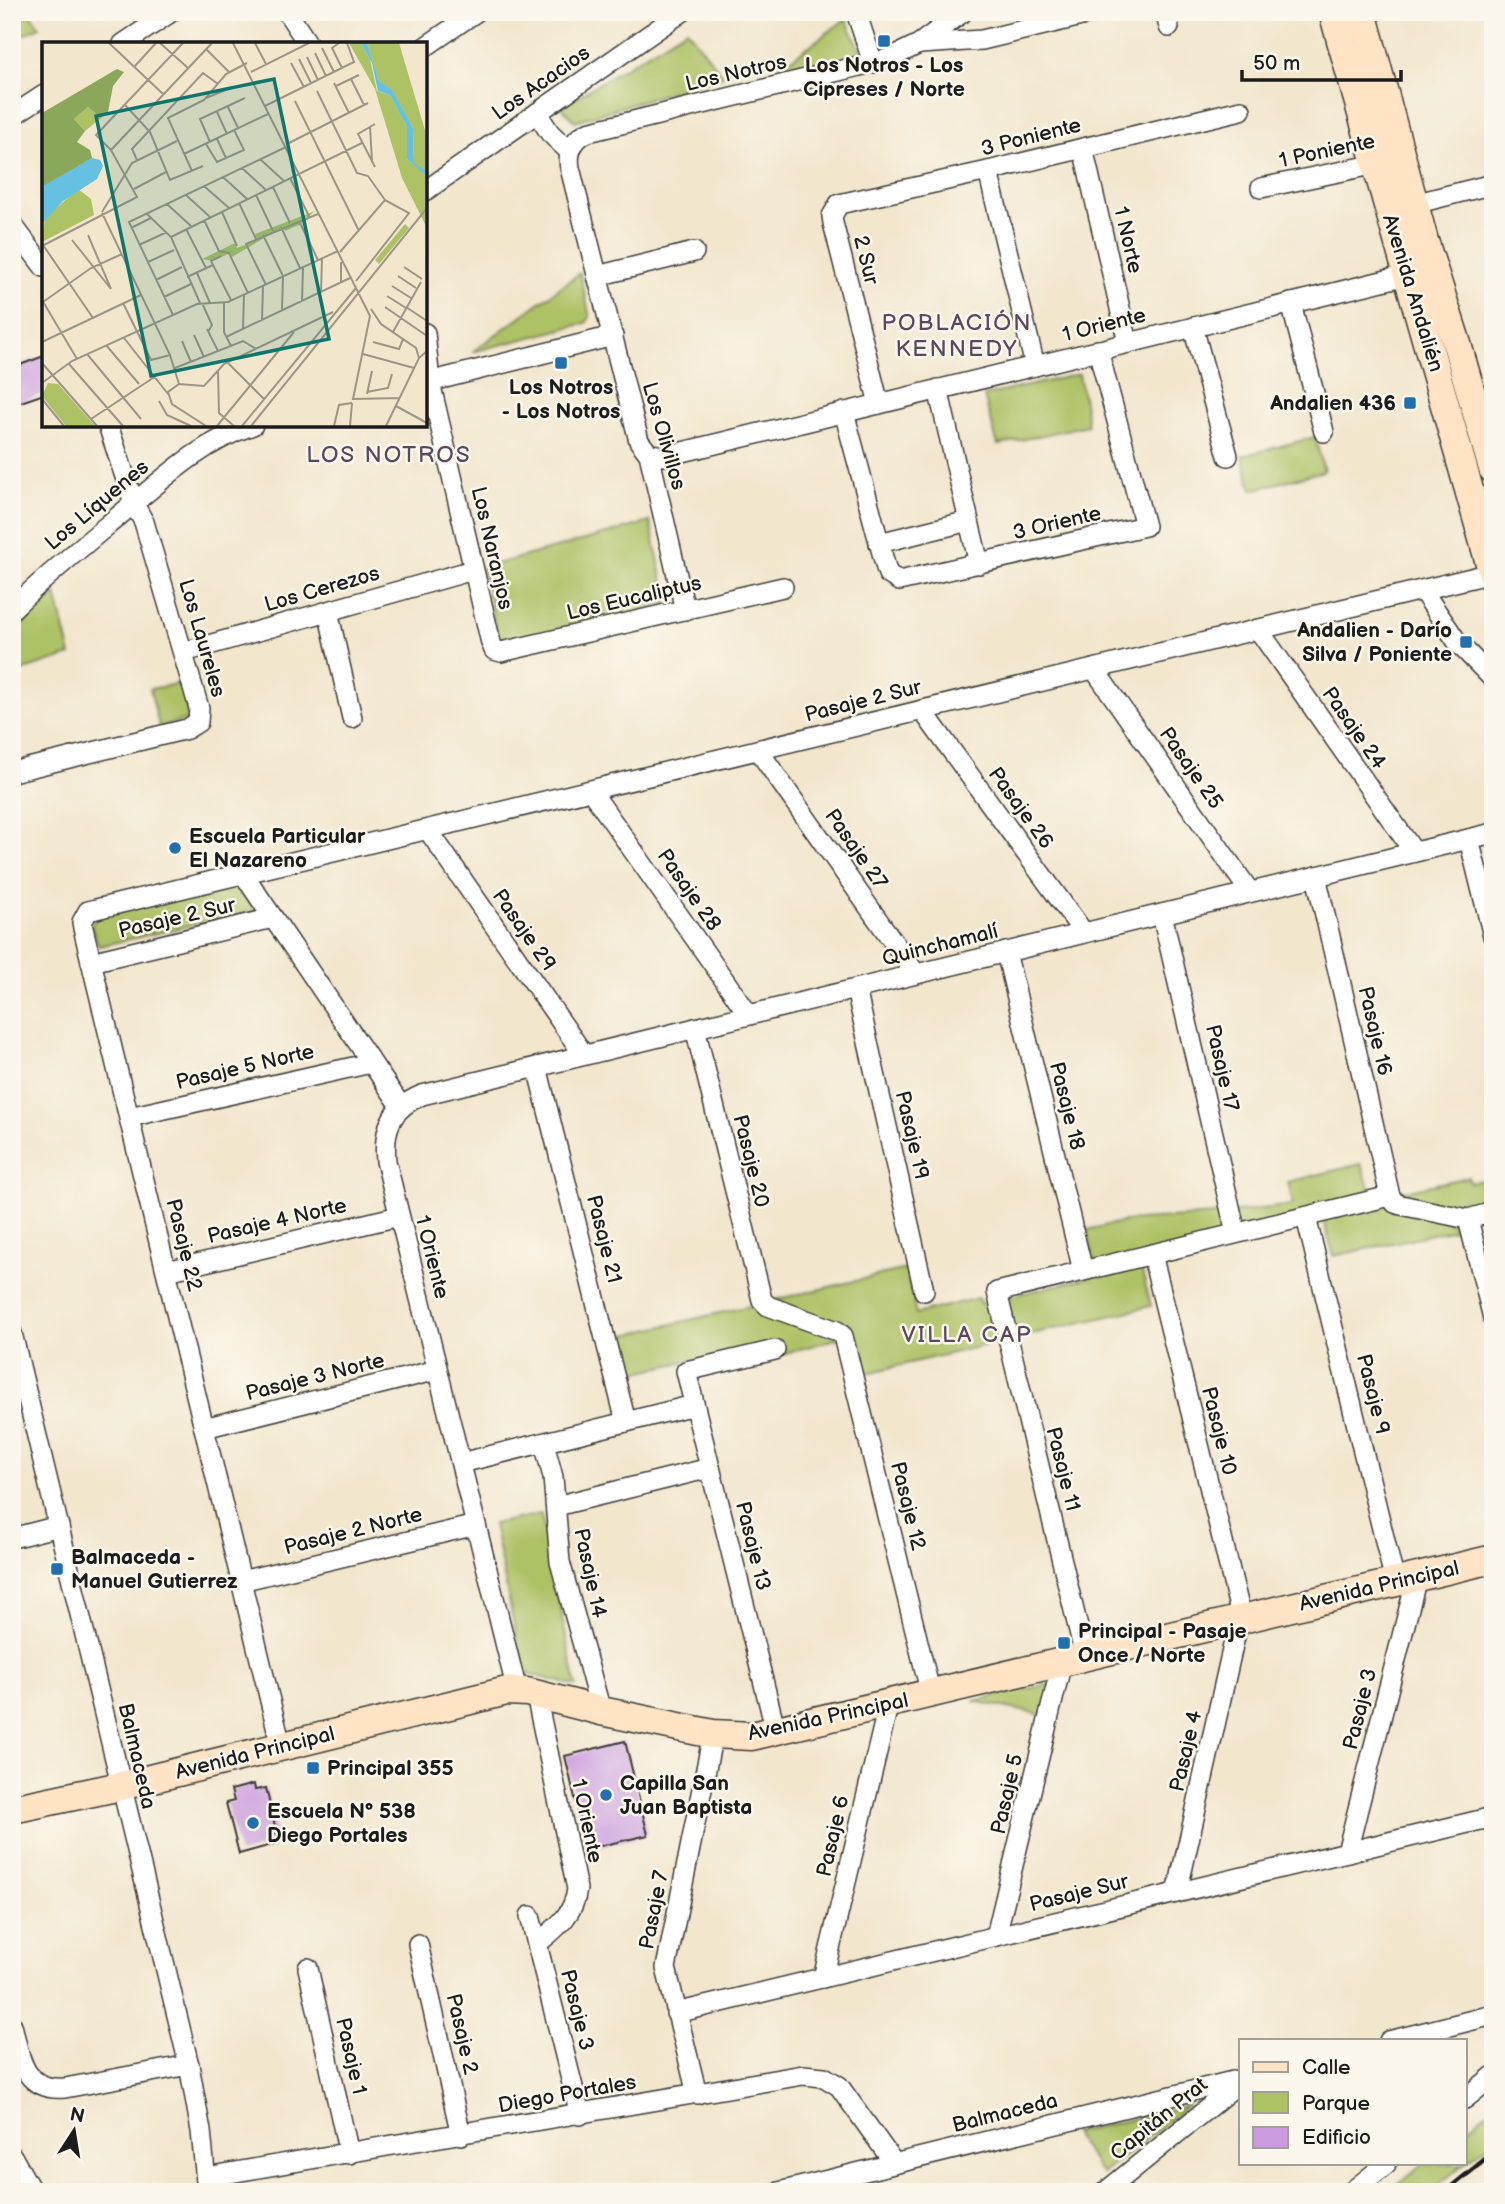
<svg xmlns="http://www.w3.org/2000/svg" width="1505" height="2204" font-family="'Balsamiq Sans',sans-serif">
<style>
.green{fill:#adc165;stroke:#646e40;stroke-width:2}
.building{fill:#ca9cdf}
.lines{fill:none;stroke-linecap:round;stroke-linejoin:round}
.street-casing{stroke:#3c3a37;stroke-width:22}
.secondary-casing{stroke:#3c3a37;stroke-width:31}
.street{stroke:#fff;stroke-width:19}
.secondary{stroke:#fee4c5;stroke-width:28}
.rail{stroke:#1c1c1c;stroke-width:5}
.poi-dot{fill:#1f6fb2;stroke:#fbf7ec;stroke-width:2.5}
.labels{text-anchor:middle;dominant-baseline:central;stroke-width:5;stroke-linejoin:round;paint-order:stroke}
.poi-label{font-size:21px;font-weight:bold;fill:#1c1c1c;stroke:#fbf7ec;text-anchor:start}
.street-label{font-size:21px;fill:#1c1c1c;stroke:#fbf7ec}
.neighbourhood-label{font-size:23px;letter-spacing:2px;fill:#594960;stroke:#fbf7ec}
.inset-road{fill:none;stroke:#9c9586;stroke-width:2}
.view{fill:#0f766e;fill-opacity:0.15;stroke:#0f766e;stroke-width:3.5}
.inset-edge{fill:none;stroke:#1c1c1c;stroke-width:3.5}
</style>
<rect width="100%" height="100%" fill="#fbf7ec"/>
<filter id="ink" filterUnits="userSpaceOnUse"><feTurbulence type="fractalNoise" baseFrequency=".0143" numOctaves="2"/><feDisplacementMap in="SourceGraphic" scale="14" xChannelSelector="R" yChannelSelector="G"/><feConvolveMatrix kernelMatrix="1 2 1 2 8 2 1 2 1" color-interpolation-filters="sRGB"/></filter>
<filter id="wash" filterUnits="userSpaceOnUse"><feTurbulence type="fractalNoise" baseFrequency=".00686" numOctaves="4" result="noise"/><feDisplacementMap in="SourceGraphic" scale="28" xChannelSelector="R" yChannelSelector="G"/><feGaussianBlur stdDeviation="1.57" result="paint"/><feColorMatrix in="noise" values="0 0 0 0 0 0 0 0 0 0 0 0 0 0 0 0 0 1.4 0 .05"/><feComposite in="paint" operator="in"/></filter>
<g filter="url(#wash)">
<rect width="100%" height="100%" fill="#f2e6cd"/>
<g class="green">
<path d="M12,12H29L40,27L12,40Z"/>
<path d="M846,19L866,62L764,79Z"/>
<path d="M687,29L723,76L575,121L561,107Z"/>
<path d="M580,273L590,317L586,323L472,352Z"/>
<path d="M1079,374L1088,425L998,445L984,396Z"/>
<path d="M1315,437L1324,471L1252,490L1242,456Z"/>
<path d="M650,522L668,604L500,646L482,568Z"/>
<path d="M56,594L71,655L12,674V634Z"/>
<path d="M182,683L189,720L159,726L150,689Z"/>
<path d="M237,884L255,911L99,946L91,926L98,914Z"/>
<path d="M1361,1164L1373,1198L1468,1177L1470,1183L1493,1177V1202L1437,1217L1460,1228L1334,1256L1323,1219L1141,1268L1151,1306L863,1374L850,1335L697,1378L692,1360L624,1375L613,1338L906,1269L916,1314L978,1298L980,1304L1098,1275L1087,1230L1125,1221L1213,1215L1293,1205L1288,1182Z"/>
<path d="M541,1514L576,1686L524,1673L493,1524Z"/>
<path d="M1051,1684L1043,1715L973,1701Z"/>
<path d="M1189,2105L1102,2174L1073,2133Z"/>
<path d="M1493,2107V2141L1465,2163V2130Z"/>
<path d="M1422,2164H1464L1429,2192H1388Z"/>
</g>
<g id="blocks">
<g class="building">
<path d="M44,356V394L12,405V368Z"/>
<path d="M625,1741L648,1835L587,1849L565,1756Z"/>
<path d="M254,1784L255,1790L266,1788L279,1843L239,1854L226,1803L234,1801L231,1790Z"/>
</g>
</g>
</g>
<g filter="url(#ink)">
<use href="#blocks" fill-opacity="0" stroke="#3c3a37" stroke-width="2"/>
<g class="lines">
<defs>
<g id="street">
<path d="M287,12L308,44"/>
<path d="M856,12L873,63"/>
<path d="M1165,12L1169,27"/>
<path d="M123,44L171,12"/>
<path d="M920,44L982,40L1098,12"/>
<path d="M425,47L476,12"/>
<path d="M537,113L550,133L570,152"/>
<path d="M12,116L44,95"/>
<path d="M1083,148L1128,343"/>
<path d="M988,171L1035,366"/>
<path d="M1261,188L1387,162"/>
<path d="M425,191L682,12"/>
<path d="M1402,207L1493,184"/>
<path d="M12,224L44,267"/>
<path d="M597,276L694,252"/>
<path d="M1291,303L1324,432"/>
<path d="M1193,327L1228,456"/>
<path d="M425,333L430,382L491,643L494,650L501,652L783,587"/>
<path d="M425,383L613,336"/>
<path d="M938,389L979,564"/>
<path d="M879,404L833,223L832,216L839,204L988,171L1241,110"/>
<path d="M844,412L886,568L888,574L899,581L1145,526L1098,350"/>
<path d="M649,454L666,456L1407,275"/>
<path d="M879,543L969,521"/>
<path d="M1422,590L1458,643L1493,679"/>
<path d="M12,609C47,575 84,545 121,514C162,480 201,442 253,425"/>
<path d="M685,610L649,454L639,441L570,168C567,152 573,139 588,132L888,59L919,44L963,12"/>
<path d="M328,611L352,718"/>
<path d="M1258,629L1414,852"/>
<path d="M184,652L473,570"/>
<path d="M1094,669L1250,892"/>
<path d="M922,710L1084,933"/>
<path d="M758,750L916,974"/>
<path d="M12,772L187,729L198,722L199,708L144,522L134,504L108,425"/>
<path d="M591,791L749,1015"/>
<path d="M428,830L584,1055"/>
<path d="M1469,839L1493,936"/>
<path d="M244,875L401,1106"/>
<path d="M1316,876L1390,1196L1395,1203L1401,1205L1468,1219L1493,1212"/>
<path d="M1162,914L1236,1233"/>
<path d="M1006,952L1083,1271"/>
<path d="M91,962L273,918"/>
<path d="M856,989L924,1291"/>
<path d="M695,1028L762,1300L768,1306L837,1331L843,1336L931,1695"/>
<path d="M537,1067L626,1422"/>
<path d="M129,1117L371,1063"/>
<path d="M1306,1217L1395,1582"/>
<path d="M1468,1219L1493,1318"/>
<path d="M1152,1254L1238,1603L1239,1619L1177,1893"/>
<path d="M167,1271L399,1216"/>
<path d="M12,1333L189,2065L201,2131L207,2192"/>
<path d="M775,1350L686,1371L776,1732"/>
<path d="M204,1428L437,1370"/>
<path d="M544,1443L553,1477L560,1562L601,1711"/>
<path d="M461,1463L694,1405"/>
<path d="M556,1506L710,1468"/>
<path d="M12,1538L59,1526"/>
<path d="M241,1581L476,1525"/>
<path d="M1085,1656L997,1292L1390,1196"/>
<path d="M517,1691L386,1161C383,1128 391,1108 422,1095L1493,833"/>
<path d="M536,1695L577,1889C574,1915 556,1928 537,1944"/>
<path d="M281,1746L83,928L82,922L88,911L1492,573"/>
<path d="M1347,1852L1417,1577"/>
<path d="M530,1916L580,2115"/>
<path d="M996,1936L1062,1662"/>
<path d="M418,1944L461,2135"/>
<path d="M308,1968L349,2154"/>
<path d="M823,1978L888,1706"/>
<path d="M676,2013L1493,1817"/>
<path d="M12,2025C20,2056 22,2092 65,2088L189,2065"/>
<path d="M1389,2041L1493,2015"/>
<path d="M697,2094L666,1968L713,1734"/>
<path d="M1465,2099L1493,2076"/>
<path d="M12,2156L32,2192"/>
<path d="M206,2177L803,2075L824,2077L839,2086L894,2163"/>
<path d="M779,2192L1241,2079"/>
<path d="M1105,2192L1240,2082"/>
<path d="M1351,2192L1386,2164"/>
</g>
<g id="secondary">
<path d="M1333,12L1493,574"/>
<path d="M1362,12L1424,241L1457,344L1493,469"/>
<path d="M12,1809L121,1786L507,1691L527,1692L601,1711L713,1734L752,1736L1493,1559"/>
</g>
</defs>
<use href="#street" class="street-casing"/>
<use href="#secondary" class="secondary-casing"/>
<use href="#street" class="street"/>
<use href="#secondary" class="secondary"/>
<path class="rail" d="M1445,2192L1493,2153"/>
</g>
</g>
<g class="poi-dot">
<rect x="877" y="34" width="14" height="14" rx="3.5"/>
<rect x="554" y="356" width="14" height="14" rx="3.5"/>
<rect x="1403" y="396" width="14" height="14" rx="3.5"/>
<rect x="1459" y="635" width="14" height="14" rx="3.5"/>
<circle cx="175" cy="848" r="7"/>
<rect x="50" y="1562" width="14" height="14" rx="3.5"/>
<rect x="1057" y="1636" width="14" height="14" rx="3.5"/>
<rect x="306" y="1761" width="14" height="14" rx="3.5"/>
<circle cx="606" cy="1795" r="7"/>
<circle cx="253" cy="1823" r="7"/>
</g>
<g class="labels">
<g class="poi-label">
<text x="884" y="65" text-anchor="middle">Los Notros - Los<tspan x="884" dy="24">Cipreses / Norte</tspan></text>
<text x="561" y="387" text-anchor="middle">Los Notros<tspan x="561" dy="24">- Los Notros</tspan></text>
<text x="1396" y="403" text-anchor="end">Andalien 436</text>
<text x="1452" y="630" text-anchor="end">Andalien - Darío<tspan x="1452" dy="24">Silva / Poniente</tspan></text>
<text x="189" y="836">Escuela Particular<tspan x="189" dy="24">El Nazareno</tspan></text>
<text x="71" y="1557">Balmaceda -<tspan x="71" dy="24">Manuel Gutierrez</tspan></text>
<text x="1078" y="1631">Principal - Pasaje<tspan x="1078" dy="24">Once / Norte</tspan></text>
<text x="327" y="1768">Principal 355</text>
<text x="620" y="1783">Capilla San<tspan x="620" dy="24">Juan Baptista</tspan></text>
<text x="267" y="1811">Escuela Nº 538<tspan x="267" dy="24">Diego Portales</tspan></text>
</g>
<g class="street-label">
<text transform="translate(736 73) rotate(-13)">Los Notros</text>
<text transform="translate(541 83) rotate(-35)">Los Acacios</text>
<text transform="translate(1031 137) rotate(-14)">3 Poniente</text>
<text transform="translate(1327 151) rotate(-12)">1 Poniente</text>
<text transform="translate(1128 240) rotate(77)">1 Norte</text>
<text transform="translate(866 260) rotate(76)">2 Sur</text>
<text transform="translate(1413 293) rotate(73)">Avenida Andalién</text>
<text transform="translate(1104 325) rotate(-14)">1 Oriente</text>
<text transform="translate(664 436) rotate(74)">Los Olivillos</text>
<text transform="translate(97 505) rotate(-40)">Los Líquenes</text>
<text transform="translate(1057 523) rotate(-13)">3 Oriente</text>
<text transform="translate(492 548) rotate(77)">Los Naranjos</text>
<text transform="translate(322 589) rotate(-16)">Los Cerezos</text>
<text transform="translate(634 598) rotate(-13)">Los Eucaliptus</text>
<text transform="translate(202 638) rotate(74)">Los Laureles</text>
<text transform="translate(863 701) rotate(-14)">Pasaje 2 Sur</text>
<text transform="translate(1354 728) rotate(55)">Pasaje 24</text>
<text transform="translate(1191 768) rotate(55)">Pasaje 25</text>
<text transform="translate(1021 808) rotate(54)">Pasaje 26</text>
<text transform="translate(856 849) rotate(55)">Pasaje 27</text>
<text transform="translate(689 890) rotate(55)">Pasaje 28</text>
<text transform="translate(177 918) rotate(-13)">Pasaje 2 Sur</text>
<text transform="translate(524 930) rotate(55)">Pasaje 29</text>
<text transform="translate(940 945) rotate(-14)">Quinchamalí</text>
<text transform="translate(1375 1031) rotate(77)">Pasaje 16</text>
<text transform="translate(245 1067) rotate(-13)">Pasaje 5 Norte</text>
<text transform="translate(1222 1068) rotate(77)">Pasaje 17</text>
<text transform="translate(1067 1106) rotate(76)">Pasaje 18</text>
<text transform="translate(912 1135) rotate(77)">Pasaje 19</text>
<text transform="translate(751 1161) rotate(76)">Pasaje 20</text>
<text transform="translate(277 1221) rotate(-13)">Pasaje 4 Norte</text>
<text transform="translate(604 1239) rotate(76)">Pasaje 21</text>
<text transform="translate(184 1245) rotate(76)">Pasaje 22</text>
<text transform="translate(432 1257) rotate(76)">1 Oriente</text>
<text transform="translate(315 1377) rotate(-14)">Pasaje 3 Norte</text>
<text transform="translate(1373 1394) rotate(76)">Pasaje 9</text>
<text transform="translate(1219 1431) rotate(76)">Pasaje 10</text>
<text transform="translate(1063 1469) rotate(76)">Pasaje 11</text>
<text transform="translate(908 1506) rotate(76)">Pasaje 12</text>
<text transform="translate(353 1531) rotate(-14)">Pasaje 2 Norte</text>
<text transform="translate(753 1546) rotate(76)">Pasaje 13</text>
<text transform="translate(590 1573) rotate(78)">Pasaje 14</text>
<text transform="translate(1379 1586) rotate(-13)">Avenida Principal</text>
<text transform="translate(1360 1709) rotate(-76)">Pasaje 3</text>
<text transform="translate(828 1717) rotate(-12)">Avenida Principal</text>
<text transform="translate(1186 1751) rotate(-77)">Pasaje 4</text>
<text transform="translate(255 1753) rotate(-14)">Avenida Principal</text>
<text transform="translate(137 1756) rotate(77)">Balmaceda</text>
<text transform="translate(1007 1794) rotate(-77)">Pasaje 5</text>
<text transform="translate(587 1821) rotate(78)">1 Oriente</text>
<text transform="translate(833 1836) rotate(-77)">Pasaje 6</text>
<text transform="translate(1079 1893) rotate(-14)">Pasaje Sur</text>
<text transform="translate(654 1910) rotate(-79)">Pasaje 7</text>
<text transform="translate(577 2010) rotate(76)">Pasaje 3</text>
<text transform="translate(462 2034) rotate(77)">Pasaje 2</text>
<text transform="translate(351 2056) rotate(77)">Pasaje 1</text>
<text transform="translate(567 2094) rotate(-10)">Diego Portales</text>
<text transform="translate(1005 2113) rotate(-14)">Balmaceda</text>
<text transform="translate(1159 2119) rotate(-39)">Capitán Prat</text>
</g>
<g class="neighbourhood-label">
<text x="957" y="323">POBLACIÓN<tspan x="957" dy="26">KENNEDY</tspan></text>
<text x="389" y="455">LOS NOTROS</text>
<text x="967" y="1335">VILLA CAP</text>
</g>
</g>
<g transform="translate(42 42)">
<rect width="385" height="385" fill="#f2e6cd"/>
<path d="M307,1H319L328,17L335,49L348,53L365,85V117L379,129L372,121L371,86L350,49L337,39L325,1H357L385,95V131L380,130L385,135V186L360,136L333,47ZM46,65L59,76L43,89L32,77ZM36,147L49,157L52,173L0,200L3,176ZM273,169L257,183L243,189L241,185L190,215L188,211L171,219L160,217L193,201L195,206L203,203L215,197L213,192ZM363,182L367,186L337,222L333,218ZM6,341L16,342L53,384H24L0,354Z" fill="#adc165"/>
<path d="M75,27L82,30L71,44L66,70L59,76L46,65L32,77L43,89L35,100L48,108L50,116L0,146V71Z" fill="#8aa75a"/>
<path d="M319,1H325L337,39L350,48L371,86L372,121L384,129L385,141L384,134L365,117V85L348,53L336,49L330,21ZM50,116L58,118L61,124L55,137L21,159L0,182L1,144Z" fill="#64c1e2"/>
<path class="inset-road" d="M67,1L121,52M118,1L146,26M191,1L328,274L311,357L358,356M213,1L224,22M297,1L290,6L300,26M280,6L292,30M164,7L187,30M273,11L284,34M265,15L276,38M257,17L269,41M249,21L262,45M93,24L114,1M209,30L267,1M309,37L322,63M292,41L307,71M294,44L317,33M275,49L315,131L326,134L343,158M164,56L191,45M253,59L317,189M83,63L108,90L128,138L161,124M223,64L312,20L305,1M186,65L196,86M175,70L185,92M328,85L330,119M175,97L184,116M168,100L158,77L203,56M247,101L326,61M164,102L175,120L202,108L192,88M69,108L170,1M142,112L226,72M218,117L242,139M95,118L90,107L161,31L176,42M333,125L316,92L333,82M200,126L224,148M150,129L126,76L162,58L184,32L205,21M181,135L205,157M248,136L268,176M162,144L187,166M231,145L248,181M92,147L124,130M144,153L168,175M214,153L231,189M197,161L214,197M125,162L149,184M60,170L90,121L135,99M180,170L195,204M60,171L128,313L137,342M105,172L129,195L158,261M162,178L177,209L187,211L206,251M258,181L276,218M239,185L258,226M89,186L109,176M144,187L164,226M46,193L69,247M221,193L241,234L240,268M129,195L320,101M30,198L69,247M1,203L51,276M97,203L125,190M0,204L95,155L69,108L54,93L141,1M298,210L343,158L367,171L314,239M179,214L169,219L189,258M106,220L132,208M362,225L380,237M155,231L168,261M356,234L374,246M145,235L171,223M114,238L140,225M299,241V220M224,243L204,202L276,172M350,244L369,256M279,250L280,216M345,254L364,266M122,255L149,242M0,258L35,317M260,259L261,225M1,260L49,226L80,212M81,261L109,318L128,313M160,261L170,283L166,290M182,261V290L189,304M343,265L385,294M364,265L385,279M329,267L339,282L374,306L377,316M131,273L87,180L244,105M220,278L221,244M165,287L176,309M201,287L202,253M351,290L379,240M152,293L162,315M184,295L308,236M82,296L126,352M140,299L149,320M0,300L99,253M331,300L357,307L361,297M64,303L97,342M45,312L99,377M321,312L372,326M0,321L55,384M186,321L222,357M27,322L81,384M133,326L201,299L214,307M176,329L177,371L192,384M0,341L30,319L155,262L186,260L296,209M137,342L162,344L182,322L291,270M137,342L126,350L130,362L164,384M325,350L346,346L350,332M325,352L330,329M0,357L22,384M117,359L125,373L149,384M354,364L385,381M49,377L114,334M175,384L252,290M200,384L314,246M209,384L385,166M292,384L297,363L310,361M308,384L310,361M344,384L377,316L385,309"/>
<path class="view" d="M232,37L287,297L109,334L54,74Z"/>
<rect width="385" height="385" class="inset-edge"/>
</g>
<rect width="1505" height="2204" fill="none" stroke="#fbf7ec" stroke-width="42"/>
<rect x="1239" y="2039" width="228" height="126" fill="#fbf7ec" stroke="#a29f99" stroke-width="2"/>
<rect x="1253" y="2062" width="35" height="10" fill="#fee4c5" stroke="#a29f99" stroke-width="2"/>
<text x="1302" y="2074" font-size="21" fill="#1c1c1c">Calle</text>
<rect x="1253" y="2092" width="35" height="21" fill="#adc165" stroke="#a29f99" stroke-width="2"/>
<text x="1302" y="2110" font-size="21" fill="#1c1c1c">Parque</text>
<rect x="1253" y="2127" width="35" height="21" fill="#ca9cdf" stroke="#a29f99" stroke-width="2"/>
<text x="1302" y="2144" font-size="21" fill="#1c1c1c">Edificio</text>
<g transform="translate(74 2131) rotate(12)" stroke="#fbf7ec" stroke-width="5" paint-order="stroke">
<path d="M0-5L12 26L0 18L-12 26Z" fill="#1c1c1c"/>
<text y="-10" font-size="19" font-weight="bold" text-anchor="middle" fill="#1c1c1c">N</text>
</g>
<path d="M1242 70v10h159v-10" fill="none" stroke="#1c1c1c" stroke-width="3.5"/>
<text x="1253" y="70" font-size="21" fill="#1c1c1c" stroke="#fbf7ec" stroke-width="5" paint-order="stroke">50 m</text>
</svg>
